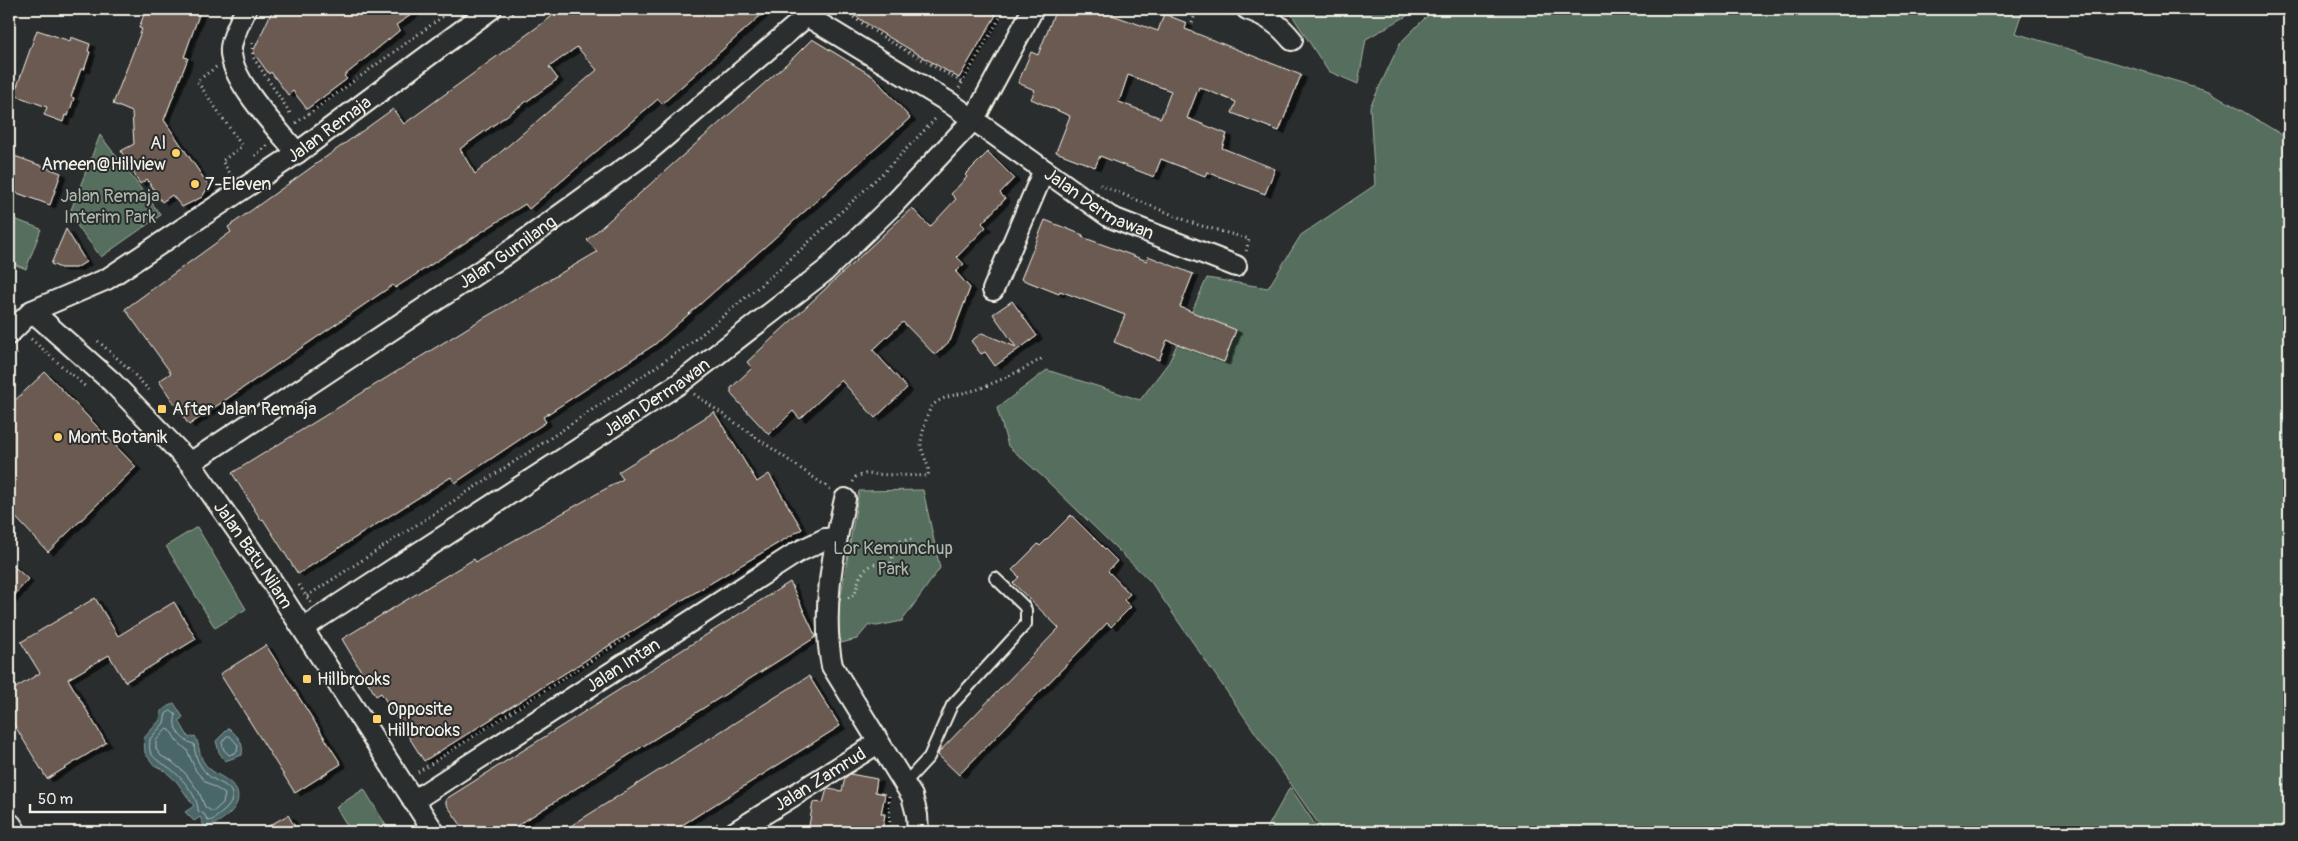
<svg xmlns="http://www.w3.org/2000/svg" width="2298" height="841" font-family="Pangolin,sans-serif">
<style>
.green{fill:#546e5d;stroke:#a4b0a2}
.water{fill:#486669;stroke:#8d9e9c}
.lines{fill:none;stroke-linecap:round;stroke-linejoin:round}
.shore{stroke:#afb9b5;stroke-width:1}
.building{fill:#6a5a51;stroke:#f4f1e8;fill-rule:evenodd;filter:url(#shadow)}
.service-casing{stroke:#f4f1e8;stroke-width:14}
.minor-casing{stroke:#f4f1e8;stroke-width:24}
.tertiary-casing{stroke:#f4f1e8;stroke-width:29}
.path{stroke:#f4f1e8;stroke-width:3;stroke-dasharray:1 4;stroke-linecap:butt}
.service{stroke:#2a2d2e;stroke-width:10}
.minor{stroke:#2a2d2e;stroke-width:20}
.tertiary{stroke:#2a2d2e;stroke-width:25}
.poi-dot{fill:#ffd166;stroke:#2a2d2e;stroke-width:2}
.labels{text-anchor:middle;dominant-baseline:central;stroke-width:4;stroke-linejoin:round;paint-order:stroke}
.street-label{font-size:18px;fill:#f4f1e8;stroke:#2a2d2e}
.poi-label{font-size:18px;fill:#f4f1e8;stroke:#2a2d2e;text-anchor:start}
.park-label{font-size:18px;fill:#acb6a9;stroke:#2a2d2e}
</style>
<defs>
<filter id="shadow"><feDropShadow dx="5.5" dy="3" stdDeviation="0" flood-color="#0009"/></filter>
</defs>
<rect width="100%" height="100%" fill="#2a2d2e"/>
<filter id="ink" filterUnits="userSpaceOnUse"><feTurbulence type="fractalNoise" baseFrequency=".02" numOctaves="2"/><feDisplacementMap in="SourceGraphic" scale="10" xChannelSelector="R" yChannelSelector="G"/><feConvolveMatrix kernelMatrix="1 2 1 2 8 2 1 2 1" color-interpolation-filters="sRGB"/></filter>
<g filter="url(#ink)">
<g class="green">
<path d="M1288,9H1419L1366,39L1358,84L1328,71Z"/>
<path d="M1434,9H2023L2015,33L2209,91L2289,139V832H1324L1151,582L1043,477L1008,446L997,408L1047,370L1140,400L1169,362L1207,278L1268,288L1301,235L1375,185L1370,107L1400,43Z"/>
<path d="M100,135L161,215L101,257L69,215Z"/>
<path d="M9,217L41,229L26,269L9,262Z"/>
<path d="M923,490L940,568L902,621L877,626L869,625L857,639L837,644V618L859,491Z"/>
<path d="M197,527L246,609L215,628L166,546Z"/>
<path d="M1290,787L1320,832H1265Z"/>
<path d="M364,789L390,832H351L336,807Z"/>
</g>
<g class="water">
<path d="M174,703L183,717L179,721L189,738L195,736C200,745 198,755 205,764C213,775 228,777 235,788C247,806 219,824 205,828L200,817L194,821L185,812L194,806L177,782L164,770L154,765L145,753L144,738L160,720L161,711Z"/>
<path d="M229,728C238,737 244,742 242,755L225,761L219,752L216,741Z"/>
</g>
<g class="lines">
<g class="shore">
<path d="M171,711L176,715C171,728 182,741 194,744C195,757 199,766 208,775C217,784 237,785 231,802C229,806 227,808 224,811C218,815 214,821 208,821L204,814L198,811C199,797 180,775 168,767C161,762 154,760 150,751C149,748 150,743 150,739L164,723L166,714Z"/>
<path d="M167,729L170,730L177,741L187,750L196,771L206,782L225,794L223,803L213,812L205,807L199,792L185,773L171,761L161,756L156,749V741Z"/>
<path d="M227,736H230L238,745L237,752L229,755L224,750L222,743Z"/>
</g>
</g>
<g class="building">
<path d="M146,9H201L184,57L188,58L164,120L209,186L202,197L182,207L172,195L162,202L147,179L140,184L121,151L134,144L132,112L113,104L142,29L139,28Z"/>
<path d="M273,9H420L396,25L400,30L344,76L347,79L307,109L293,91L288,95L271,72L269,74L253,52Z"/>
<path d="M559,9H768L662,104L658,99L529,209L525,204L395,288L393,285L189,425L159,381L171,373L125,309L231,232L228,227L393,109L404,124L551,17ZM577,47L597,70L475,174L460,149L558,79L549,67Z"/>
<path d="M845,9H985L996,15L959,78L875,29Z"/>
<path d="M1056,9H1115L1112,15L1158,31L1164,14L1187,23L1185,29L1301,75L1279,131L1232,113L1236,102L1199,87L1187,118L1227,134L1222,148L1275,169L1265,194L1207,172L1205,176L1161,159L1154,177L1100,156L1095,167L1056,152L1070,116L1031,99L1035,90L1018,83L1031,52L1038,55ZM1128,75L1171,91L1161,118L1119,102Z"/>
<path d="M37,30L70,41L71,37L90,44L88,51L90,52L84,70L81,69L71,97L74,98L68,116L65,115L63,122L44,115L47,107L14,95Z"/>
<path d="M812,39L874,77L910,118L654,345L543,417L546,422L455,483L451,477L298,574L263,519L261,520L232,473L477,322L597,252L587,240L793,58Z"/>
<path d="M988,152L1014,178L1000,193L1005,199L982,223L986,227L957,257L964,264L956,272L970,288L950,341L935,355L903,322L873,350L907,388L875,418L841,380L800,419L793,411L769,435L731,394V388L752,368L747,362L912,208L930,227L956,199L951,194L967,177L965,175Z"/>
<path d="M9,154L61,173L50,205L9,190Z"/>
<path d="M1045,220L1083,235L1082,237L1115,249L1147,261L1148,256L1193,274L1180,307L1236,330L1224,362L1167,340L1159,360L1114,342L1125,315L1060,291L1059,294L1021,279Z"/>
<path d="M66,229L86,262L76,268H61L51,264Z"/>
<path d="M1012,301L1037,336L995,366L985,352L981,354L971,341L982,333L1016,347L993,314Z"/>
<path d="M45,372L136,467L48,552L9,510V406Z"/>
<path d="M714,412L757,482L769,474L802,529L679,602L424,761L381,693L376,696L342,639L474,559L476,562L623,479L618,472Z"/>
<path d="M1071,515L1117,561L1108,571L1130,594L1124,600L1131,607L1111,627L1107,623L959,775L938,755L939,752L1059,628L1013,583L1019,577L1012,570L1038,544L1040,546Z"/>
<path d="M9,562L28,579L9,602Z"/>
<path d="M790,582L816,637L507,832H466L446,804V799Z"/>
<path d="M95,598L118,636L174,602L196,639L125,682L109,655L68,679L106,743L47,779L9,716V692L40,673L21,642Z"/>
<path d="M266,645L341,764L295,793L220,674Z"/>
<path d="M809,676L840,726L679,827L682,832H561Z"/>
<path d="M850,774L877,779L875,792L885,794L881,814H885L882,832H808L813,802L823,803L827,789L842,791L845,778Z"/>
<path d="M288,815L298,832H258Z"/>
</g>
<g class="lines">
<defs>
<path id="service" d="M904,784L929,757L952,705L1026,624V610L1024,606L995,578"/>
<g id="minor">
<path d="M246,9C241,20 232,36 231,48C228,79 278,129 297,153"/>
<path id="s1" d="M800,9L807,16L950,103L1110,217L1236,266"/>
<path d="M1247,9C1267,16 1279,24 1292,40"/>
<path d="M993,290L1044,170"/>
<path id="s2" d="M32,311L112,382L190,463L264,569L434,832"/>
<path id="s3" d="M9,334L32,311L107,279L297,153L491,9"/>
<path id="s4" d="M190,463L503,256L646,153L807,16"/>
<path d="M845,499C833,552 821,612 832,666L912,796L917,815L918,832"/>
<path id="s5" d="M303,628L680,383L825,271L894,204L974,119L1033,9"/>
<path id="s6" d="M413,801L796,553L825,539L836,538"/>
<path id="s7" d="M735,832L878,743"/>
</g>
<path id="tertiary" d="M9,826L13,832"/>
</defs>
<use href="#service" class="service-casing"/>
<use href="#minor" class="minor-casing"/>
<use href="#tertiary" class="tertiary-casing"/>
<g class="path">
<path d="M841,9L889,41L962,82"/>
<path d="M1215,9L1230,14"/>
<path d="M508,17L519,9"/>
<path d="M1192,23L1197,9"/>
<path d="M252,43L253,57L290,113"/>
<path d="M216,67L197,81L242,146L222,161L232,176"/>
<path d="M959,88L1005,9"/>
<path d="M296,123L453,9"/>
<path d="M255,156L268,145"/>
<path d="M1100,185L1195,224L1249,239L1246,252"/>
<path d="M31,339L87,388"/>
<path d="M98,341L128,368L149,390"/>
<path d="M9,361L19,351"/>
<path d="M694,394L830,489"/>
<path d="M853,482L856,477L865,474L928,476C930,463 921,455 921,443C921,437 928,410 932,406C943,394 967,394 981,388C1003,379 1023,370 1043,358"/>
<path d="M891,563L894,550L899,541L914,539"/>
<path d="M299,585L311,603"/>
<path d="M307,596L546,441L691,343L781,268L887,169L937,117"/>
<path d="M848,598L855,594C857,588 858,580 861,575C873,558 892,559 904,574"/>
<path d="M418,772L629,636"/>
<path d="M889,796L890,832"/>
<path d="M9,798L14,806"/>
<path d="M704,832L719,823"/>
</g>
<use href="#service" class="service"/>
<use href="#minor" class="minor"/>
<use href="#tertiary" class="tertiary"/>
</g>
</g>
<g class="poi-dot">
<circle cx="176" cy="153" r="5"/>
<circle cx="195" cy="184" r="5"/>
<rect x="157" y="404" width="10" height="10" rx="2.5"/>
<circle cx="58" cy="437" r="5"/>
<rect x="302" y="674" width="10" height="10" rx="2.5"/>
<rect x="372" y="714" width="10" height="10" rx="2.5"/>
</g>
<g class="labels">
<g class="street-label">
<text stroke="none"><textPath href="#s3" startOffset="382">Jalan Remaja</textPath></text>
<text stroke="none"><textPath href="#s1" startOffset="358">Jalan Dermawan</textPath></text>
<text stroke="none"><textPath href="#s4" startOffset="381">Jalan Gumilang</textPath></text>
<text stroke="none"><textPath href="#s5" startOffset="422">Jalan Dermawan</textPath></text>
<text stroke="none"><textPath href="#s2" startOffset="331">Jalan Batu Nilam</textPath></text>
<text stroke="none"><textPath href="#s6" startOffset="250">Jalan Intan</textPath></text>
<text stroke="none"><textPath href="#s7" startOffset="100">Jalan Zamrud</textPath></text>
</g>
<g class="poi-label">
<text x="166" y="143" text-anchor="end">Al<tspan x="166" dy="21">Ameen@Hillview</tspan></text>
<text x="205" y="184">7-Eleven</text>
<text x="172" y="409">After Jalan Remaja</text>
<text x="68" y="437">Mont Botanik</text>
<text x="317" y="679">Hillbrooks</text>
<text x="387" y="709">Opposite<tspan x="387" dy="21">Hillbrooks</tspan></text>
</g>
<g class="park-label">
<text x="110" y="196">Jalan Remaja<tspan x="110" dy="21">Interim Park</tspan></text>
<text x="893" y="548">Lor Kemunchup<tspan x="893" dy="21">Park</tspan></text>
</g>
</g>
<rect width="2298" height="841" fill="none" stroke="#2a2d2e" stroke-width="30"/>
<rect x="15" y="15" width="2268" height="811" fill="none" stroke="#f4f1e8" stroke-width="2" filter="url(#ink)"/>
<path d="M30 804v8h135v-8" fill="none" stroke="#f4f1e8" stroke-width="2.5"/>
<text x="38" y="804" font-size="15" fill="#f4f1e8" stroke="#2a2d2e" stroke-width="4" paint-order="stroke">50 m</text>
</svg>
